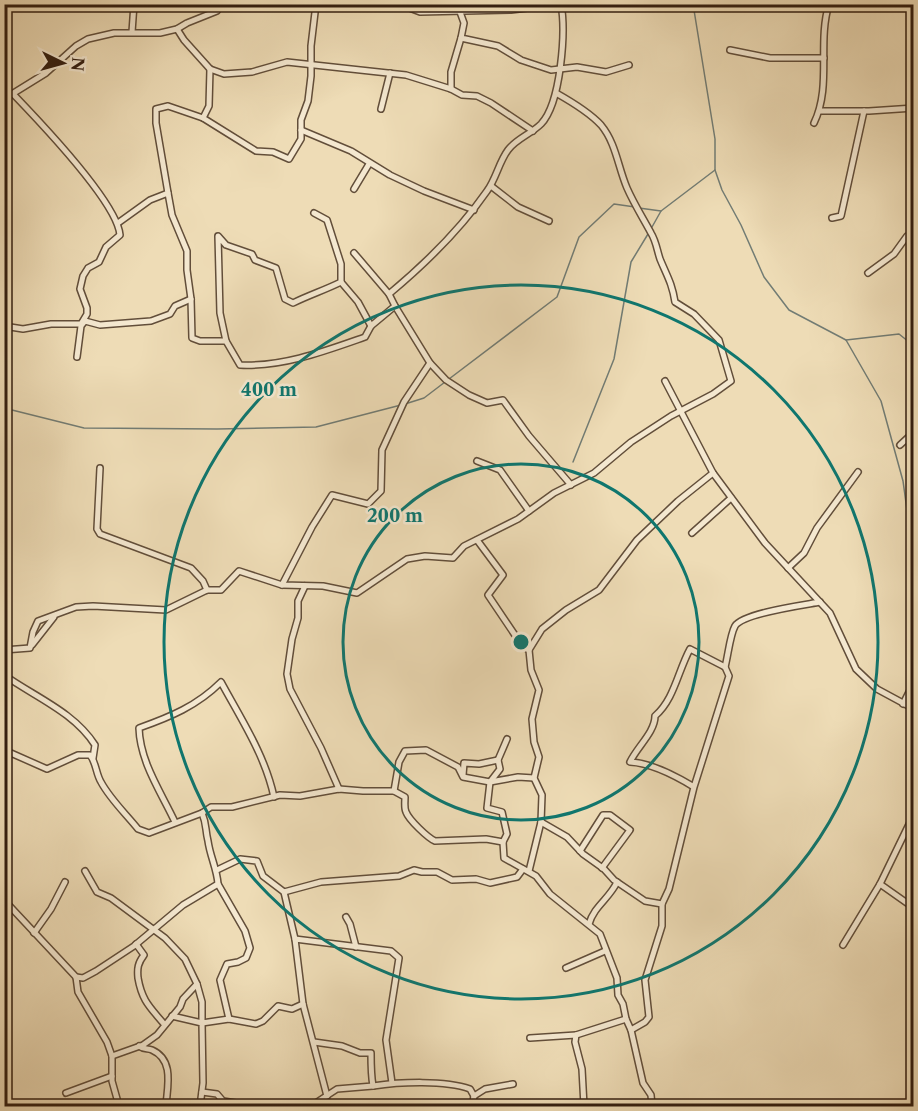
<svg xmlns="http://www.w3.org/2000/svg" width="918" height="1111" font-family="'Libre Caslon Text',serif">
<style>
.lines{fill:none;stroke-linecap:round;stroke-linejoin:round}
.stream{stroke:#727c74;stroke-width:1.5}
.street-casing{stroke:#624e3a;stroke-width:8}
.street{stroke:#f4e8d0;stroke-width:5}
.ring{fill:none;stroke:#0f766e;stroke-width:3}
.centre{fill:#0f766e;stroke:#f4e8d0;stroke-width:3}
.ring-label{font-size:18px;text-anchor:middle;font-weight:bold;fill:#0f766e;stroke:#f4e8d0;stroke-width:5;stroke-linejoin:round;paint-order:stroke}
</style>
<rect width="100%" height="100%" fill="#eedcb6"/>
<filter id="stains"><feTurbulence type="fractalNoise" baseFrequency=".00333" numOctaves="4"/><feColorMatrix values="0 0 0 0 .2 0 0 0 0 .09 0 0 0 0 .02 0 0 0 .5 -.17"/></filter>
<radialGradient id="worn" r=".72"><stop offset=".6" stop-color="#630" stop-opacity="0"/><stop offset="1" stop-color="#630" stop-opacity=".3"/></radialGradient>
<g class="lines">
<g class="stream">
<path d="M715,170L722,190L741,225L764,277L789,310L846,340L881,401L903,481L914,561"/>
<path d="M639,208L661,211"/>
<path d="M652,227L661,211L715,170V139L693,4"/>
<path d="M846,340L899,334L914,346"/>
<path d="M449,379L557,297L579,237L614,204L635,207"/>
<path d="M405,404L424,398L445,382"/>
<path d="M4,408L84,428L217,429L316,427L401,405"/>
<path d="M573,462L614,359L631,262L648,234"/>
</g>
<defs>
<g id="street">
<path d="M399,4L420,12L511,10L560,4"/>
<path d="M460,12L464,23L461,38L498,46L521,60L551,70L577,67L606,72L629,65"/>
<path d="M177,29L184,40L210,69L224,74L252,72L287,62L406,75L451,89L462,95L477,96L491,103L533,131"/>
<path d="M132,32L134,4"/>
<path d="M730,50L770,58H824"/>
<path d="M451,89V72L461,38"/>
<path d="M4,99L46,73L76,46L88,39L114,33H160L177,29L187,23L217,11L221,4"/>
<path d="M381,109L390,73"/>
<path d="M820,111H869L914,108"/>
<path d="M203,118L256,151L273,152L289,159L301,139V120L308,101L311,76V46L316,4"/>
<path d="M814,123C832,86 817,43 829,4"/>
<path d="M301,130L351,151L390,175L424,191L474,210"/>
<path d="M491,186L518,207L549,221"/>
<path d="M354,189L369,164"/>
<path d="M168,193L172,215L187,251V270L191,299L192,338L200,341H226L240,365C283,367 325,351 365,337L371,326L395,306L389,294C425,264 460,230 487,191C496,179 499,162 508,150C516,139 531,134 541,124C561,103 566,32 561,4"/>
<path d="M832,218L841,216L864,111"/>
<path d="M118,223L150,200L168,193L156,123V109L168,106L203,118L209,106L210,69"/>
<path d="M354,253L389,294"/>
<path d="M868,273L894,254L907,236L914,234"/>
<path d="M341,282L358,302L371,326"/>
<path d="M395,306L430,363L446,380L469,395L487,403L503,400L529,436L571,485"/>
<path d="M4,326L23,329L51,324H81L87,314V308L80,289L83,276L88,268L99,262L106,247L120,235C117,202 39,121 14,95"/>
<path d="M226,341L220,313L218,236L226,245L252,254L255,260L276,268L285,299L293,303C309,295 325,290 341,282V264L327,220L314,213"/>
<path d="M77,357L81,326L85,321L100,325L151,321L170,314L175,306L191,299"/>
<path d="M665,381L713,473L765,543L830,613L856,669L877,689L914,709"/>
<path d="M900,445L914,432"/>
<path d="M477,461L500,470L529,511"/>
<path d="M100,468L97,529L100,534L191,568L203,581L207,590"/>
<path d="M692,533L731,498"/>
<path d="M477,540L503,575L488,595L523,647L529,650"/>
<path d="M788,568L804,553L817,528L858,472"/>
<path d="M282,585L312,527L332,495L368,504L381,491L382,450L404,402L430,363"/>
<path d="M305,586L298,601V618L292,639L287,674L290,689L321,748L339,789"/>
<path d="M32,645L54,617"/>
<path d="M4,650L30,648L33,632L38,621L76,607L93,606L166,610L207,590H221L239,571L282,585L323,586L357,593L407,559L425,556L453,558L464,546L518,519L554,493L594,473L631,442L671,416L713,394L731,381L719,340L694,314L675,302C672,283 667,276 660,259C657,250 656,241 651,233C643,218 634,204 627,188C618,167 616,143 601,125C589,112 572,102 556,93"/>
<path d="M725,667C728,656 730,635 735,626C743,613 804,605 820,602"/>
<path d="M4,675C35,697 74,712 95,745L93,758"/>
<path d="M903,704L914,682"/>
<path d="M507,739L498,760L500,769L490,782L487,808L502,812L507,834L503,842L504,858L536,876L550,894L600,934L617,978L618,995L623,1004L626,1019L631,1030L643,1083L651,1095L652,1106"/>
<path d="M4,750L47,769L78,755H90C96,762 96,774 101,782C110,799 126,814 138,829L149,833L202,813L211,807H232L280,795L300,796L339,789L363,791H394L405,797C405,802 404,808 406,812C409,820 428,838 435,841L486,839L503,842"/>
<path d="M4,764L7,761L8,752"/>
<path d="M463,775L464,763L479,764L498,760"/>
<path d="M394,791L399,762L405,751L426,750L458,767L463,777L490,782L518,777L534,778"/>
<path d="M175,822C161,792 140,762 139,728C170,717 197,706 221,682C241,719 265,755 274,797"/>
<path d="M541,822L567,837L583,854L604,869L614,880L645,901L662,904"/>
<path d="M580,851L603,815H610L630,830L602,868"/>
<path d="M217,870L240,859L257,861L263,876L284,892L295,939L303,1004L327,1096"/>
<path d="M85,871L97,892L111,898L165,938L185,959L197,984L183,999L180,1007L157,1035L143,1045L112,1056"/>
<path d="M529,871L541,822L542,795L534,778L539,757L534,742L532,719L539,690L531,670L529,650L542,629L566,610L599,590L637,540L678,501L713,473"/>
<path d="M218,884L245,931L250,948L246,958L238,962L227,964L220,980L229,1019"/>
<path d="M880,884L914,908"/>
<path d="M284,892L321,882L399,876L414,870L422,872H437L452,880L476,879L490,883L517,877L523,869"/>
<path d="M4,900L76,977L78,992L107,1042L112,1056V1081L119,1106"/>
<path d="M346,917L350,924L356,947"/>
<path d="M589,924C594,906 610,898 617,882"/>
<path d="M34,933L51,909L65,882"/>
<path d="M295,939L391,951L399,958L386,1040L392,1083"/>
<path d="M136,944L144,955C138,963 137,968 138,978C142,1001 150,1007 164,1024"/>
<path d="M843,945L880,884L914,814"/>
<path d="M566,968L605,951"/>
<path d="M76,977L83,978L96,971L134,946L183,905L218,884C217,869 210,856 208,841C205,829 207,825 202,813"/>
<path d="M197,984L202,1002V1023L229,1019L256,1024L263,1021L278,1006L292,1009L303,1004"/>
<path d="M172,1016L202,1023L203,1083L200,1106"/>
<path d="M631,1030L645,1022L649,1017L645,980L662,926V904L669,889L694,787L729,676L725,667L690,649C678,671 674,700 655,716C655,732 637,747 630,762C652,763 676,776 694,787"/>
<path d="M530,1038L576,1035"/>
<path d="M139,1046C144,1050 147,1048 152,1050C175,1060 167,1088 166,1106"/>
<path d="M373,1086C400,1082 445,1080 470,1089L474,1096"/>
<path d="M202,1092L217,1094L223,1101L236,1103"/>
<path d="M66,1093L112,1076"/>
<path d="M311,1106L337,1089L373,1086C371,1075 371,1065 371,1053H360L342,1046L314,1042"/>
<path d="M472,1106L474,1096L485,1089L513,1084"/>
<path d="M584,1106L582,1069L575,1042L576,1035L626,1019"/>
</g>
</defs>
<use href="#street" class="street-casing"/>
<use href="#street" class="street"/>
</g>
<g class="ring">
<circle cx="521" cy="642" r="178"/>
<circle cx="521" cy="642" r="357"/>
</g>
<circle cx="521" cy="642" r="9" class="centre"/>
<g class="ring-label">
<text x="269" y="396">400 m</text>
<text x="395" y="522">200 m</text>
</g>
<rect width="918" height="1111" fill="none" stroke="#eedcb6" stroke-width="24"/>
<rect x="6" y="6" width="906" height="1099" fill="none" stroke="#331e10" stroke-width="3"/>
<rect x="12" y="12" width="894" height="1087" fill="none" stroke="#331e10" stroke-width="1.5"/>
<g transform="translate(63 63) rotate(95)" stroke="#f4e8d0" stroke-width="4.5" paint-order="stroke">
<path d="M0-4.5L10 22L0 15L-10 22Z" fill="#331e10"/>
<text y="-9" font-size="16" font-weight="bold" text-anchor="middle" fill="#331e10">N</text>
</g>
<rect width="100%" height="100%" filter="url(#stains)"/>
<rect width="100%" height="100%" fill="url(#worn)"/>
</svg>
